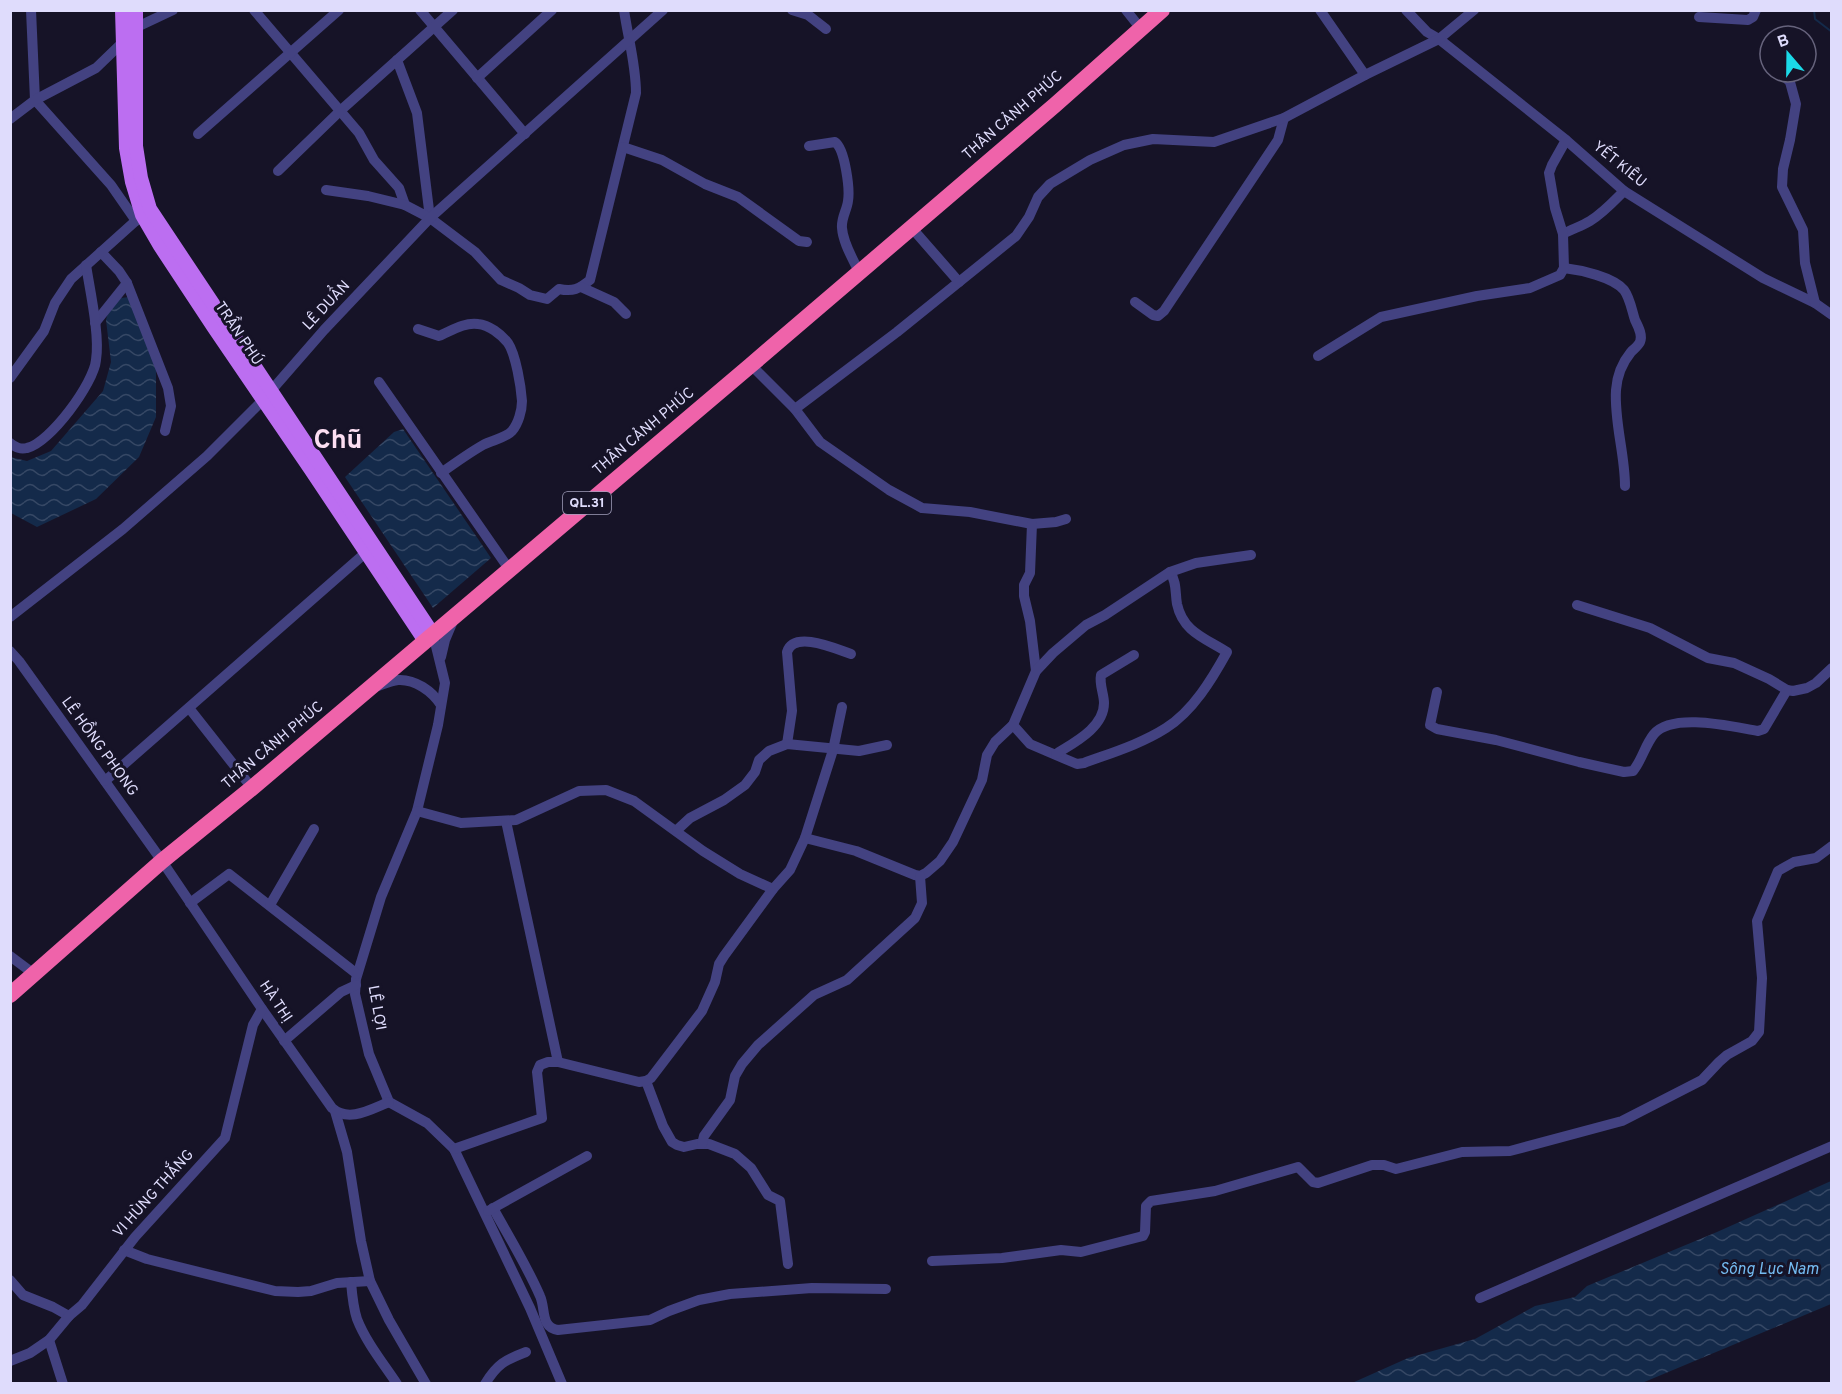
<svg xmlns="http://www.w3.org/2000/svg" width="1842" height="1394" font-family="Overpass,sans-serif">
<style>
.water{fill:url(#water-waves)}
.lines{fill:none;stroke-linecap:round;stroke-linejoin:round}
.stream{stroke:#142a4a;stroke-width:2}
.minor{stroke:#434281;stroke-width:10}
.major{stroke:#bc6ef1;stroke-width:14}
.highway{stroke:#ef63aa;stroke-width:16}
.labels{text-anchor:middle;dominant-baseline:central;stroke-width:6;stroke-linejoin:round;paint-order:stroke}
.shield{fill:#161327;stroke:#a3a0bc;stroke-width:1.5}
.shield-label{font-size:14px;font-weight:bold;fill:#dfdcfc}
.street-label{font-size:15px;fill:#dfdcfc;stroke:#161327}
.water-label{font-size:16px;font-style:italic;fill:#74bbf1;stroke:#161327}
.town-label{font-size:27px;font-weight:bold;fill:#fcdef2;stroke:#161327}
</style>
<defs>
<pattern id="water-waves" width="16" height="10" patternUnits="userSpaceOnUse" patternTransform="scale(1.5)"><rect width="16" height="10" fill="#142a4a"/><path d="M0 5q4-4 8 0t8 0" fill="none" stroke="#364865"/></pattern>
</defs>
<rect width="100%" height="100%" fill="#161327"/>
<g class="water">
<path d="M129,297L156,367V417L139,457L96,499L37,527L11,513L10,457L27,461L51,451L103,391L111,362L106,320L108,312L121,298Z"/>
<path d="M403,429L491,558L433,608L345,477L394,432Z"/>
<path d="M1831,1181V1304L1642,1383H1352L1408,1358L1475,1339L1535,1306L1575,1297L1587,1286L1717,1232Z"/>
</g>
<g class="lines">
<path class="stream" d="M1814,10L1815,19L1832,32"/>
<g class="minor">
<path d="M31,10L35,100L111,185L136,221"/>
<path d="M254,10L359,133L374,160L399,188L405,205"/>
<path d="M420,10L525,134"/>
<path d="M792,10L808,15L826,29"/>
<path d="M1126,10L1141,29"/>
<path d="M1320,10L1365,75"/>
<path d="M1406,10L1427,32L1439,39L1566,140L1624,191L1763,278L1815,303L1832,315"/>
<path d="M1699,17L1748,20L1753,17L1756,10"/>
<path d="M137,27L173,10"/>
<path d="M397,60L417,113L430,218L475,252L501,280L519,288L530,295L547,299L559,289C573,292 579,289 590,280L636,93C636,65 628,38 624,10"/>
<path d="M1780,72L1790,82L1796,104L1790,140L1783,169L1782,187L1803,230L1805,263L1815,303"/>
<path d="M477,78L552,10"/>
<path d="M10,119L35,100L96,68L123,42"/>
<path d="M198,134L339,10"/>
<path d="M809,146L835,142C845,149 850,189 848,201C847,210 841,218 842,228C843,243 853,259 859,272"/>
<path d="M623,147L662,160L705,184L738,197L799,241L807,242"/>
<path d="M278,171L340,111L453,10"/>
<path d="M326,190L368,196L405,205L430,218"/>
<path d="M911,227L959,282"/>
<path d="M1563,234C1572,229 1582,226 1590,221C1603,213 1613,202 1624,191"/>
<path d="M101,252L119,271L127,283L168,388L171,406L165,431"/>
<path d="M1564,268C1581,270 1613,277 1624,290C1630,298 1632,311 1635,320C1638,326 1643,335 1640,342C1638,346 1634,349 1631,352C1622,363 1617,376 1616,390C1614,422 1625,454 1625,486"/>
<path d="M581,287L614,302L626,314"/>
<path d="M1135,302L1153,315L1158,316L1164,311L1278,140L1284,118"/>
<path d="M95,323L127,283"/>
<path d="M418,329L439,336C451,331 464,322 478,324C489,325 501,334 508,343C516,355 521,387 522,401C522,411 518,424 512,431C506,438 492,440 483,445C469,453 455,463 441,473"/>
<path d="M1318,356L1381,317L1477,296L1530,288L1560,275L1564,268L1563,234L1555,208L1549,173L1552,165L1566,140"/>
<path d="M751,365L795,409L820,442L889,490L922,508L970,512L1032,524L1056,522L1066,519"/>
<path d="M10,378L44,331L55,303L71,279L140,217"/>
<path d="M379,382L509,569"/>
<path d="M795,409L897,332L1016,236L1029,217L1038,197L1050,184L1090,160L1124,145L1153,139L1214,142L1284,118L1365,75L1439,39L1474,10"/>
<path d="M10,443C16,447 20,450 27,448C50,443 94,383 96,360C100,335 90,291 86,265"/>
<path d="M1032,524L1030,573L1024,585V596L1030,621L1036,671"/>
<path d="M1577,605L1650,628L1708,658L1734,663L1769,679L1787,690L1793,691L1807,688L1816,683L1832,668"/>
<path d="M10,617L123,529L207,456L263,400L324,330L430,218L663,10"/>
<path d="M433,634L445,683L438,725L417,811L381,897L356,979L355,994L369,1054L389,1102L427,1123L454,1149L530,1308L562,1384"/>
<path d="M10,651L19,661L162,861L262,1009L332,1108C349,1123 371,1109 389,1102"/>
<path d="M441,657L445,640L453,621"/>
<path d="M375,687C382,685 390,681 398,680C415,679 432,691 441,705"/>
<path d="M1437,692L1430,725L1437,729L1496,740L1579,762L1624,772L1633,771C1642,760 1645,745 1654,734C1673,712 1733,727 1758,731L1764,729L1787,690"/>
<path d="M189,708L252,788"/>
<path d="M1013,725L1030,744L1077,764L1084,763C1111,753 1141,744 1166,728C1193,711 1212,679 1227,652C1205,638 1183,632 1177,604C1175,593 1177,582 1170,572"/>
<path d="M787,744L792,711L787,652C794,630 836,649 851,654"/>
<path d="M1056,754C1073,743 1104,728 1104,703C1104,694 1099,684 1101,675L1134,655"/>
<path d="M105,781L371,548"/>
<path d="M417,811L461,823L516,820L579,791L606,790L634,801L703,851L740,874L773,889"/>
<path d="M506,821L558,1062"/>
<path d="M677,830L690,818L724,800L745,785L755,772L759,760L769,751L787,744L859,751L887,745"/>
<path d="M805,838L856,851L915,875L920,876L926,873L940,861L953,842L982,780L987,755L995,742L1013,725L1036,671L1053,653L1086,625L1105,615L1170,572L1196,563L1251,555"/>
<path d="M190,903L229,874L357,974"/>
<path d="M270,905L314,829"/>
<path d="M10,956L34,974"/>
<path d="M284,1041L341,992L356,985"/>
<path d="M646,1081L663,1126L672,1142L677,1145L684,1147L697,1144H709L735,1154L751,1168L768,1195L780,1201L788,1264"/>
<path d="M335,1111L347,1152L361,1241L370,1281L389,1320L426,1384"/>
<path d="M702,1144L704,1136L730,1100L735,1076L742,1064L758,1045L814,995L847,980L915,918L922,903L920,876"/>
<path d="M454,1149L542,1118L537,1072L540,1065L548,1062H558L639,1082L646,1081L651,1078L702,1011L715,982L719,964L724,956L773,889L790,870L805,838L833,750L842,707"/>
<path d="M493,1208C509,1237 527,1266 540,1296C546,1309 540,1327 558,1330L650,1320L669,1311L699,1300L730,1294L812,1288L886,1289"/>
<path d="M488,1211L587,1156"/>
<path d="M124,1250L147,1259L275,1291L298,1292L311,1291L337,1283L370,1281"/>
<path d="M932,1261L1002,1258L1061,1250L1081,1252L1143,1236L1145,1232L1146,1206L1151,1201L1215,1191L1298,1167L1313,1182L1318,1183L1372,1165H1384L1396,1169L1462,1152L1510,1151L1622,1121L1702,1080L1719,1062L1727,1055L1752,1041L1759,1032L1762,978L1757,921L1778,871L1794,862L1816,858L1832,846"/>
<path d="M10,1280L23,1295L53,1307L69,1316"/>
<path d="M351,1282C352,1294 353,1307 357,1319C366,1342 383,1363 397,1384"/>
<path d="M1480,1298L1832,1146"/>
<path d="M49,1340L63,1384"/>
<path d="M10,1361L30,1353L49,1340L69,1316L82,1305L135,1237L225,1138L253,1025L262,1009"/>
<path d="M485,1384C497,1364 505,1360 526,1352"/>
</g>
<g class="major">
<path d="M122,10L126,148L132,182L142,215L160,246L214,328L311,470L425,641"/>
<path d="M136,10V146L141,178L150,209L433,634"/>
</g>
<path class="highway" d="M10,995L162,861L252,788L751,365L1055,105L1162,10"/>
</g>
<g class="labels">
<rect class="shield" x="563" y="492" width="48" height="22" rx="4.5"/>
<g class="shield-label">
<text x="587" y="503">QL.31</text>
</g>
<g class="street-label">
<text transform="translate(1013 116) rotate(-41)">THÂN CẢNH PHÚC</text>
<text transform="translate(1619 165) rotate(39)">YẾT KIÊU</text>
<text transform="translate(327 306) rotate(-47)">LÊ DUẨN</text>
<text transform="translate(238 334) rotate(56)">TRẦN PHÚ</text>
<text transform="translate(644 432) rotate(-40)">THÂN CẢNH PHÚC</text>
<text transform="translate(273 746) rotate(-40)">THÂN CẢNH PHÚC</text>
<text transform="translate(99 747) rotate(54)">LÊ HỒNG PHONG</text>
<text transform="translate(275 1002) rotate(56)">HÀ THỊ</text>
<text transform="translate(376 1008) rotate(80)">LÊ LỢI</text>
<text transform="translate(154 1194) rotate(-48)">VI HÙNG THẮNG</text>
</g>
<g class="water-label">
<text x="1769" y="1270">Sông Lục Nam</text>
</g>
<g class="town-label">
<text x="338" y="441">Chũ</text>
</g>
</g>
<rect width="1842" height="1394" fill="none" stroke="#dfdcfc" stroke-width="24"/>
<g transform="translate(1788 54) rotate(340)"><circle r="28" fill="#161327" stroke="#66637c" stroke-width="1.5"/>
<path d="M0-4.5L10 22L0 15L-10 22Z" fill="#1bdae8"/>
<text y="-9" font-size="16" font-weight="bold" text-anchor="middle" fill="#dfdcfc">B</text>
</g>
</svg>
